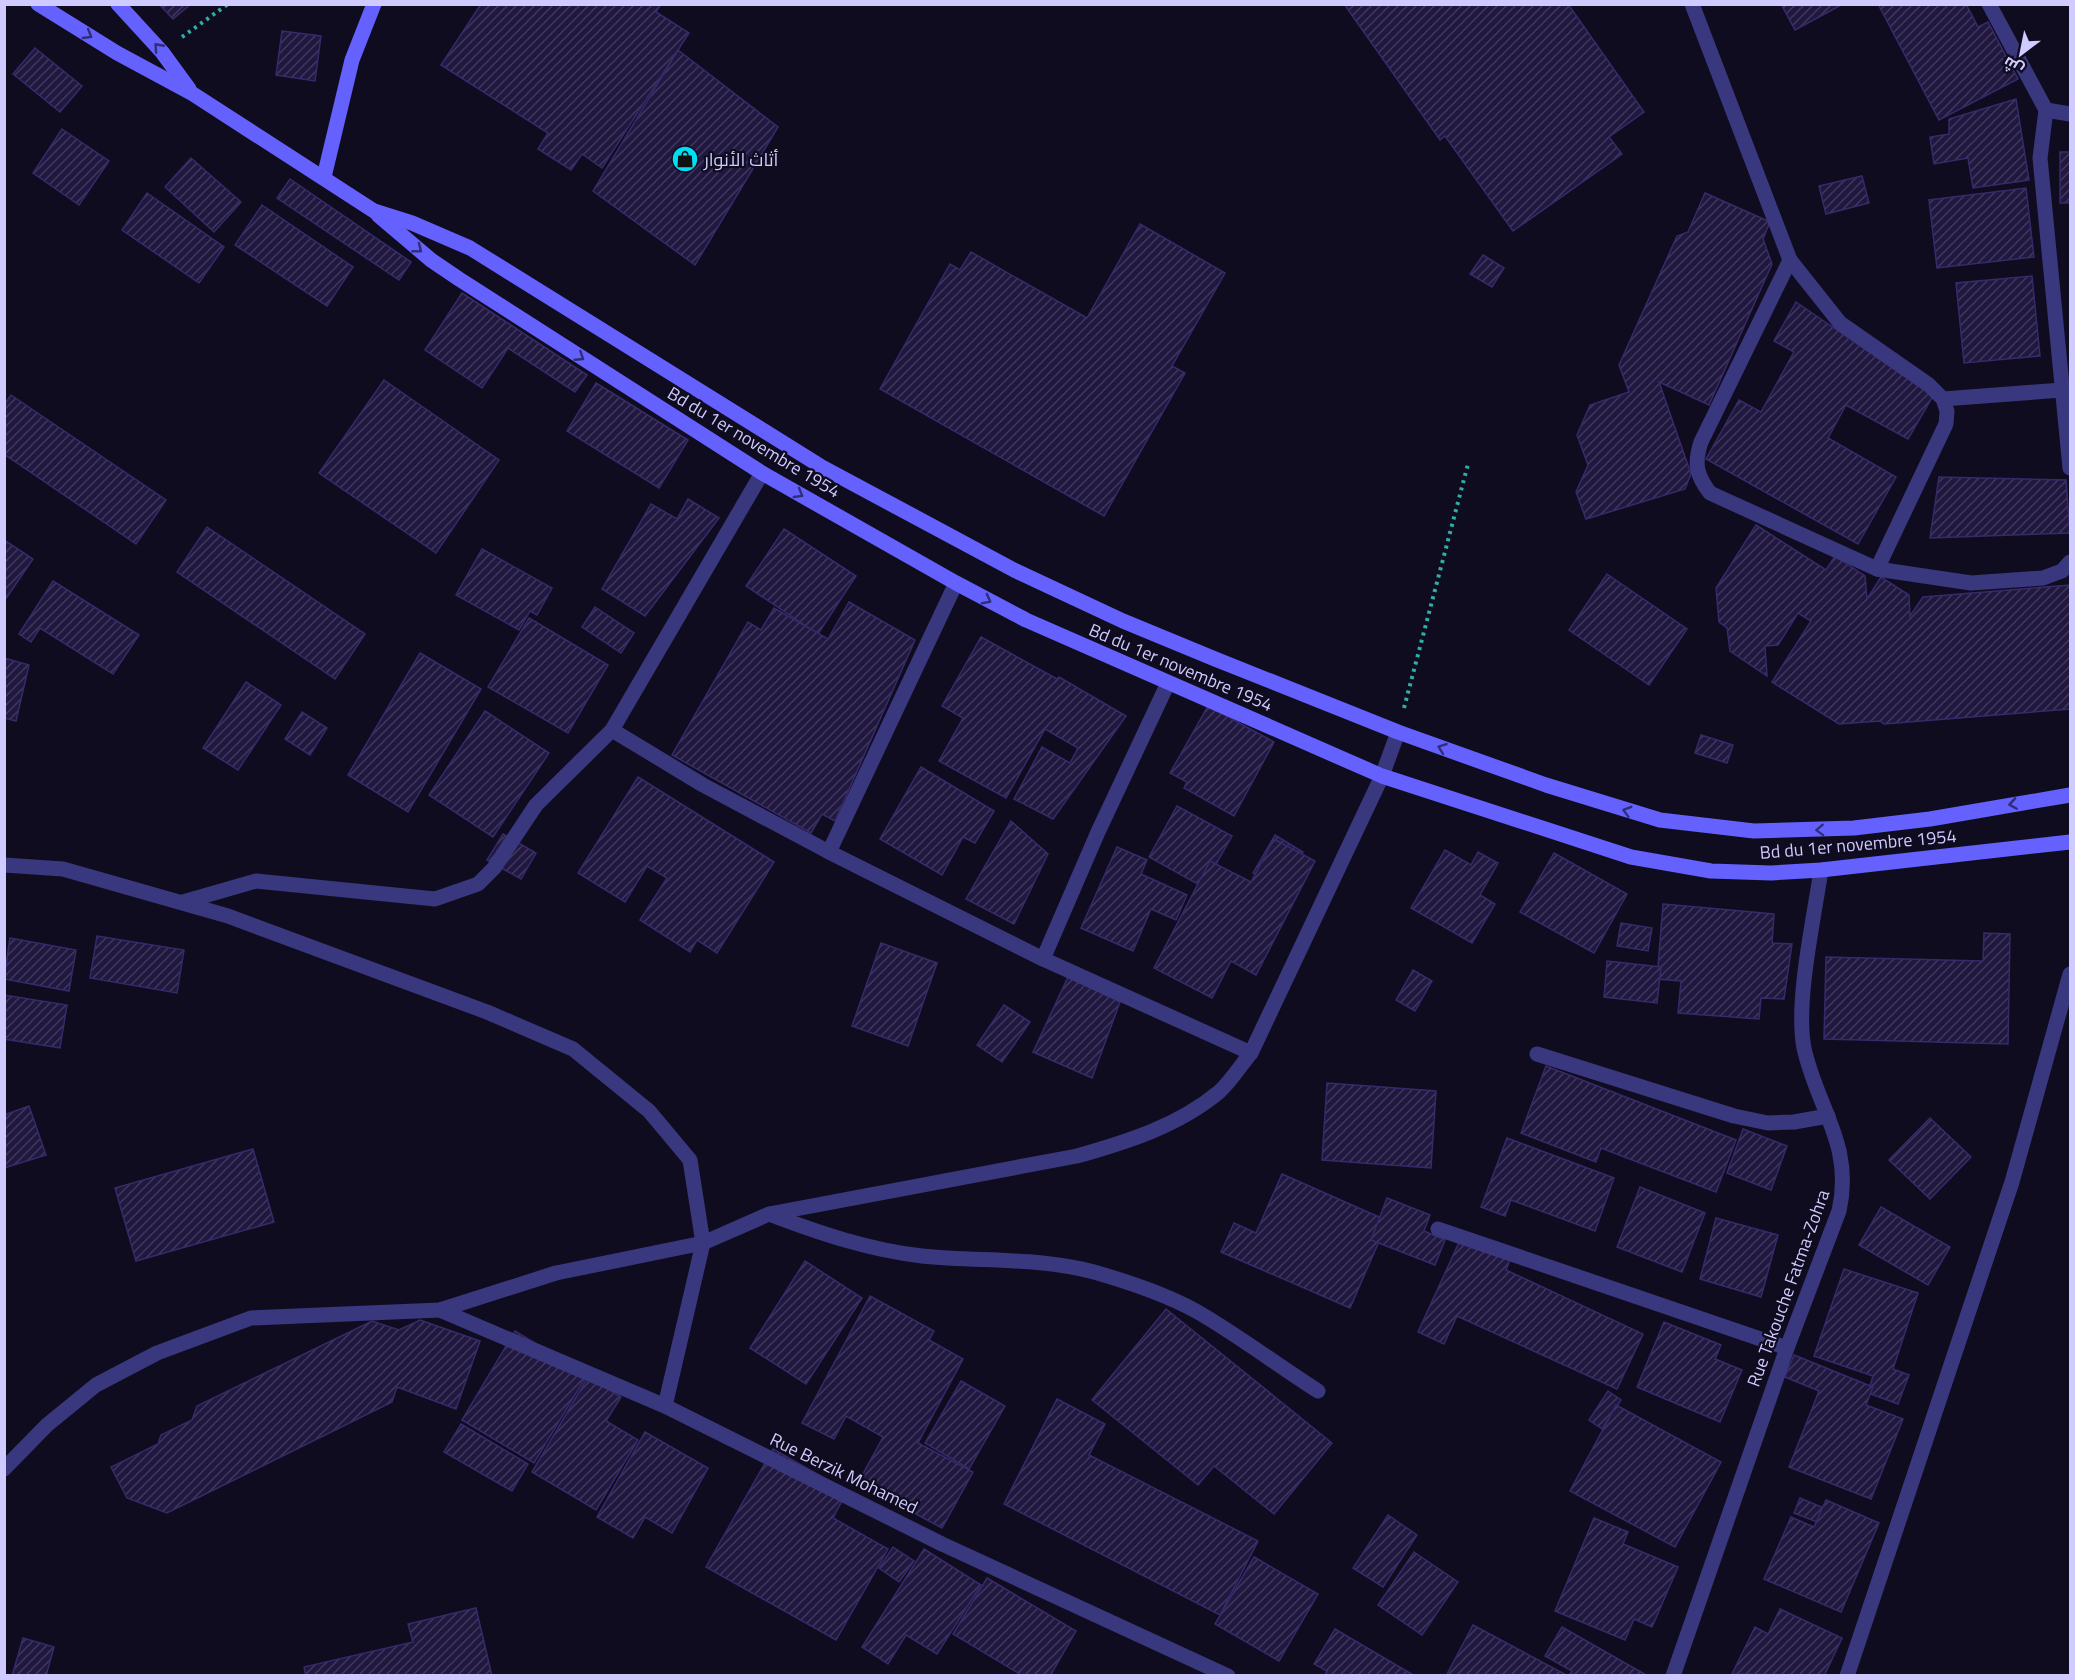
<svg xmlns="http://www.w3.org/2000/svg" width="2075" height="1680" font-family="'Titillium Web',Cairo,sans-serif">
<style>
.building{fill:url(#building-hatch);stroke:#372a6b;stroke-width:1.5}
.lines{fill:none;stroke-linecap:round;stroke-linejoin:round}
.path{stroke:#2dafa6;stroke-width:4;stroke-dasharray:3 4.5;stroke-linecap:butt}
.lane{stroke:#39377e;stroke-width:15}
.street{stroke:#39377e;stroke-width:15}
.secondary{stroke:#6461fe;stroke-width:15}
.oneway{stroke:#312e78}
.labels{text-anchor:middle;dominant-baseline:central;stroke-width:4.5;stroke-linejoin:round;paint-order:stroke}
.poi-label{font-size:18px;fill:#cfcaff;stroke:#0f0c1f;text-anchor:start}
.street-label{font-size:18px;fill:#cfcaff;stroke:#0f0c1f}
</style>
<defs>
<pattern id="building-hatch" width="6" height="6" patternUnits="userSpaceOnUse" patternTransform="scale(1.5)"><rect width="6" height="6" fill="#20183f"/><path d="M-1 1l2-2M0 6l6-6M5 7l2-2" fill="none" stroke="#3f385c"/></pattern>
</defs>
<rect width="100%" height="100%" fill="#0f0c1f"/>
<g class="building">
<path d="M159,4H191L173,19Z"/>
<path d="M481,4H661L656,12L689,33L602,168L582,154L571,170L538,149L548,133L441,65Z"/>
<path d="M1344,4H1568L1644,112L1609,137L1622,154L1513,231L1445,136L1440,140Z"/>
<path d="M1781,4H1843L1795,30Z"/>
<path d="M1878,4H1966L1978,27L1988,22L2018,79L1939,120Z"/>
<path d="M282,31L321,36L315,81L276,75Z"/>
<path d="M35,48L82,86L60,112L13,74Z"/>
<path d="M678,50L778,127L695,265L593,191Z"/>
<path d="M2016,99L2029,180L1973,188L1968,158L1934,164L1930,137L1949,134V119Z"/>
<path d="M62,129L109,161L79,205L33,173Z"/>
<rect x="2060" y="152" width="10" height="51"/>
<path d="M191,158L241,202L214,232L165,187Z"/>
<path d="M1862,176L1869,203L1826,214L1819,186Z"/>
<path d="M290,179L411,262L399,280L277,198Z"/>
<path d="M2026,188L2034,257L1937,268L1929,200Z"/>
<path d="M147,193L224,247L199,283L122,230Z"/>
<path d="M1705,193L1770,222L1763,239L1772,264L1709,405L1659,382L1691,474L1685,489L1586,519L1576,492L1588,465L1577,435L1590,405L1629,392L1619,365L1677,236L1688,232Z"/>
<path d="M262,205L353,267L327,306L235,245Z"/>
<path d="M1140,224L1225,273L1172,366L1185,373L1104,516L880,389L950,264L960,270L971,252L1087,318Z"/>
<path d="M1483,255L1504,268L1492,287L1470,274Z"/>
<path d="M2032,276L2040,356L1964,363L1956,283Z"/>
<path d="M462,293L587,375L575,392L508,348L482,388L425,350Z"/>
<path d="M1796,302L1933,396L1908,439L1846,405L1828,438L1896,477L1858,544L1706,459L1739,400L1761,412L1794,352L1774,341Z"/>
<path d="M384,380L499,460L436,553L319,473Z"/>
<path d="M596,383L688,440L659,488L567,431Z"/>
<path d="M11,395L166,500L136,544L4,454V405Z"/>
<path d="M1939,477L2066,480L2070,533L1930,538Z"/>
<path d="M688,499L719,518L645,616L602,589L651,504L677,519Z"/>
<path d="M1756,525L1826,570L1835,556L1865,576L1867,599L1881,577L1909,595L1910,616L1923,597L2070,585V709L1884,724L1880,721L1839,724L1772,682L1811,621L1798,613L1778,645L1765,646L1767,676L1730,651L1727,628L1719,622L1716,588Z"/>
<path d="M207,527L365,634L335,679L177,572Z"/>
<path d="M784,529L856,576L818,634L746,586Z"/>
<path d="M4,540L33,559L5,600H4Z"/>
<path d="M482,549L552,588L537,615L530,611L519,630L456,595Z"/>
<path d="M1607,574L1687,629L1649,685L1569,630Z"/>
<path d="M53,581L139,635L113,674L40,628L31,642L19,634Z"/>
<path d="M849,602L915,640L835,821L822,814L811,833L672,755L748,622L761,630L774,608L828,639Z"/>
<path d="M595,607L634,633L621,653L582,627Z"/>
<path d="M529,618L608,665L568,733L488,687Z"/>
<path d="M981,637L1057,679L1059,677L1126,716L1053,819L1014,799L1042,747L1070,763L1078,748L1045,729L1006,798L939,761L963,718L942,706Z"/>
<path d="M420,653L481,689L408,812L348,775Z"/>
<path d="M4,658L29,665L16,721L4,718Z"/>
<path d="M246,682L281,705L238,770L203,748Z"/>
<path d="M1208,706L1274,742L1234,816L1184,788L1187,782L1170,773Z"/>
<path d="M485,711L549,753L493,837L429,795Z"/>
<path d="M302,712L327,728L310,755L285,739Z"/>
<path d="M1701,735L1733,745L1727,763L1695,753Z"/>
<path d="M921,767L994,811L975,843L963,837L942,875L880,839Z"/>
<path d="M638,777L774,862L717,953L697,940L690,952L640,920L667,878L647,866L625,902L578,873Z"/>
<path d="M1177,806L1232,836L1203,887L1149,857Z"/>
<path d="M1011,821L1048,854L1014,924L966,899Z"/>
<path d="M503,834L536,853L521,879L487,860Z"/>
<path d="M1275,835L1303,852L1281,889L1253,873Z"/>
<path d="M1274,839L1315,861L1256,975L1231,961L1212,998L1154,968L1210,861L1251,882Z"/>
<path d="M1117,847L1147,860L1141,874L1187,895L1176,920L1151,909L1133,951L1081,928Z"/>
<path d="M1445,850L1471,865L1478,852L1498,863L1480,895L1495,904L1472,943L1411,908Z"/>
<path d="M1554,853L1627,894L1594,953L1520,912Z"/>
<path d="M1663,904L1774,914L1772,943L1792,944L1784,999L1761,998L1759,1019L1678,1013L1681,981L1657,979Z"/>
<path d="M1621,923L1652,928L1648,951L1617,946Z"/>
<path d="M1984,933L2010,934L2008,1044L1824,1039L1826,957L1983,961Z"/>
<path d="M97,936L184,950L177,993L90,978Z"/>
<path d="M10,938L76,950L69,991L4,979Z"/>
<path d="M881,943L937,963L908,1046L852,1026Z"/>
<path d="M1607,961L1661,967L1657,1003L1604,997Z"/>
<path d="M1413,970L1432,981L1415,1011L1396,1000Z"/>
<path d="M1068,977L1120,1002L1092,1078L1033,1052Z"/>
<path d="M4,995L67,1005L60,1048L4,1039Z"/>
<path d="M1004,1005L1030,1022L1002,1062L977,1045Z"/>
<path d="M1546,1066L1736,1140L1716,1192L1601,1148L1596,1162L1521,1133Z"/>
<path d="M1327,1083L1436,1091L1431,1168L1322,1160Z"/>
<path d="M29,1106L46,1155L4,1168V1115Z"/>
<path d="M1930,1118L1971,1157L1930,1199L1889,1160Z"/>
<path d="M1743,1129L1787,1146L1771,1190L1727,1173Z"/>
<path d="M1507,1138L1614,1178L1595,1231L1511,1200L1505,1216L1481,1207Z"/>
<path d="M253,1149L274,1222L136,1261L115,1188Z"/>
<path d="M1282,1174L1388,1221L1350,1308L1221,1252L1234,1223L1256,1233Z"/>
<path d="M1640,1187L1705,1213L1682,1272L1617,1247Z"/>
<path d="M1387,1198L1430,1215L1424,1231L1445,1240L1435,1265L1371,1240Z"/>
<path d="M1881,1207L1950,1247L1928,1285L1859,1245Z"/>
<path d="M1716,1218L1778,1235L1761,1297L1700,1279Z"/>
<path d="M1461,1238L1510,1260L1506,1270L1643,1334L1617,1389L1457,1316L1444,1344L1418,1332Z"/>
<path d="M805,1261L862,1298L806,1384L750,1348Z"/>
<path d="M1844,1269L1918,1293L1893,1369L1909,1375L1898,1404L1868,1393L1873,1376L1814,1356Z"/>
<path d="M870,1296L934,1331L929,1340L963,1359L918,1443L973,1472L942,1528L858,1483L883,1437L846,1416L834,1439L802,1423Z"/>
<path d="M1166,1309L1332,1443L1274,1514L1214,1466L1198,1485L1092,1400Z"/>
<path d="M420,1320L480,1341L456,1409L397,1387L392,1402L167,1513L127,1498L111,1467L158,1444L161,1435L192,1420L197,1406L372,1321L399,1330Z"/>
<path d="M1664,1322L1721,1345L1715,1359L1742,1370L1720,1422L1637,1387Z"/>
<path d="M515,1331L587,1375L534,1463L462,1420Z"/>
<path d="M1794,1355L1873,1387L1866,1405L1903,1419L1871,1499L1789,1467L1819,1391L1785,1377Z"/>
<path d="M588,1377L621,1397L606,1421L638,1440L596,1510L532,1472Z"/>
<path d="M961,1381L1005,1406L969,1469L925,1443Z"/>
<path d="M1608,1391L1621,1400L1602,1429L1589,1420Z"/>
<path d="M1057,1399L1105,1424L1089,1455L1258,1541L1220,1615L1004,1504Z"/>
<path d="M1616,1405L1721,1462L1675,1547L1570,1491Z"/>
<path d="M461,1424L528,1464L512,1491L444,1452Z"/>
<path d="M645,1432L708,1468L672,1533L645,1517L633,1538L597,1517Z"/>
<path d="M773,1449L847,1491L833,1518L888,1549L836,1640L706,1567Z"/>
<path d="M1800,1498L1826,1509L1820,1523L1794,1513Z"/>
<path d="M1826,1500L1879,1523L1841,1612L1764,1579L1791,1517L1814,1527Z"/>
<path d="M1388,1515L1417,1535L1383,1587L1353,1568Z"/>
<path d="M1594,1518L1628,1532L1623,1544L1678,1567L1652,1627L1634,1619L1625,1640L1555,1611Z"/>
<path d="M893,1547L914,1561L899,1582L879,1568Z"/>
<path d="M924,1549L981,1585L937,1654L906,1635L888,1664L862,1647Z"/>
<path d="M1414,1552L1458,1582L1422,1635L1378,1605Z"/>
<path d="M1254,1557L1318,1594L1279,1661L1215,1624Z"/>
<path d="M987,1578L1076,1631L1050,1676H1023L953,1634Z"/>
<path d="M476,1608L492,1676H306L304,1667L413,1642L408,1624Z"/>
<path d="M1780,1609L1842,1638L1824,1676L1732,1674L1755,1627L1768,1634Z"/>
<path d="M1473,1625L1568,1676H1446Z"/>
<path d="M1562,1627L1648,1676H1569L1572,1671L1545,1656Z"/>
<path d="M1335,1629L1415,1676H1325L1327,1671L1314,1664Z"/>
<path d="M23,1638L54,1647L46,1676H12Z"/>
</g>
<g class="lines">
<g class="path">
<path d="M182,37L228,4"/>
<path d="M1404,708L1468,464"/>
</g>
<g class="lane">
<path d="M769,1214C819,1233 869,1250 922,1256C979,1262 1039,1257 1094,1272C1129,1282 1165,1294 1196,1311C1238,1335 1277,1365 1318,1391"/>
<path d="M1847,1676L2012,1182L2070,974"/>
</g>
<g class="street">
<path d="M1692,4L1790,260L1840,323L1929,385L1943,399L1947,411L1946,424L1877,569"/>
<path d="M1989,4L2046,110L2070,114"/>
<path d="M2046,110L2040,158L2070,468"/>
<path d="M1790,260L1701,442C1694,463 1696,475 1710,493L1877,569L1971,583L2043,578L2062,571L2070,562"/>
<path d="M1943,399L2062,390"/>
<path d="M612,730L703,785L829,852L1043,959L1098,832L1168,683"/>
<path d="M829,852L956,583"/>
<path d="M4,865L63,869L228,916L487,1012L573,1049L649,1111L690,1160L703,1243L665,1406"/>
<path d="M183,902L256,881L435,899L478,884L494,868L536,805L612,730L762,473"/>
<path d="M1043,959L1251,1053"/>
<path d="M1537,1054L1734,1116L1768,1123L1794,1122L1828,1116"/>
<path d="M1438,1229L1787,1348"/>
<path d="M440,1310L665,1406L942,1544L1228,1676"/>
<path d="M4,1469L47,1425L96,1385L157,1353L251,1318L440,1310L556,1273L703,1243L769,1214L1077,1156C1127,1142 1178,1126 1219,1092C1231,1081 1241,1065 1251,1053L1382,776L1398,732"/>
<path d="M1673,1676L1787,1348L1839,1211C1854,1145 1817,1108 1804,1048C1795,1003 1814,918 1821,870"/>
</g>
<g class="secondary">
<path d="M38,4L117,53L193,94L374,211L412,223L470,248L822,467L1014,570L1123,621L1215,659L1398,732L1546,785L1660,820L1754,831L1854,828L1930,819L2070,795"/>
<path d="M118,4L162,52L189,89"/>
<path d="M324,177L352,60L374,4"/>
<path d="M378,215L431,260L459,279L762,473L956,583L1026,620L1382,776L1631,857L1711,871L1771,873L1821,870L2070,842"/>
</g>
</g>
<defs><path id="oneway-chevron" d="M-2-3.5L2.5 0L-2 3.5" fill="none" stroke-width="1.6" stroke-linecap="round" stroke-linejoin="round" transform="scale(1.5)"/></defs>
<g class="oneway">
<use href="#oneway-chevron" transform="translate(88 35) rotate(31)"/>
<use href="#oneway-chevron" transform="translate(158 47) rotate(-132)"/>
<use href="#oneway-chevron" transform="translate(418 249) rotate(39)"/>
<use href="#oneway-chevron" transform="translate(580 357) rotate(33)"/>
<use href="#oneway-chevron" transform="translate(799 494) rotate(30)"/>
<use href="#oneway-chevron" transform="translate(987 600) rotate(28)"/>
<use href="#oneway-chevron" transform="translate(1442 748) rotate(-160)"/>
<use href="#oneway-chevron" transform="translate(2013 804) rotate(171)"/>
<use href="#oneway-chevron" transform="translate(1627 811) rotate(-164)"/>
<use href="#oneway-chevron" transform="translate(1820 830) rotate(178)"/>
</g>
<defs>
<symbol id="shop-disc" viewBox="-11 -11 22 22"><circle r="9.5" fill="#01def4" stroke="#0f0c1f"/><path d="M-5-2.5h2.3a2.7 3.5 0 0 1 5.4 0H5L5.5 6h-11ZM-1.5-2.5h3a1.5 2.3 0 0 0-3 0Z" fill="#111"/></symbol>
</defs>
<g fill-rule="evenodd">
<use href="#shop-disc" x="670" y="144" width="30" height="30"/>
</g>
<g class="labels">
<g class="poi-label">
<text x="704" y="159">أثاث الأنوار</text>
</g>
<g class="street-label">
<text transform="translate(754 442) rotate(31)">Bd du 1er novembre 1954</text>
<text transform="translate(1181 667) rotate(23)">Bd du 1er novembre 1954</text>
<text transform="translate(1858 844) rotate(-5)">Bd du 1er novembre 1954</text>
<text transform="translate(1788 1288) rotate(-70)">Rue Takouche Fatma-Zohra</text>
<text transform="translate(844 1473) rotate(26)">Rue Berzik Mohamed</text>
</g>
</g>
<rect width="2075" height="1680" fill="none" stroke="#cfcaff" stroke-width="12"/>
<g transform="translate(2021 54) rotate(212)" stroke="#0f0c1f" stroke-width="4.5" paint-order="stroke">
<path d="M0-4.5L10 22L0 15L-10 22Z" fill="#cfcaff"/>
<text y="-9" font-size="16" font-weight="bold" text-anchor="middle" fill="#cfcaff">ش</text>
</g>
</svg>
